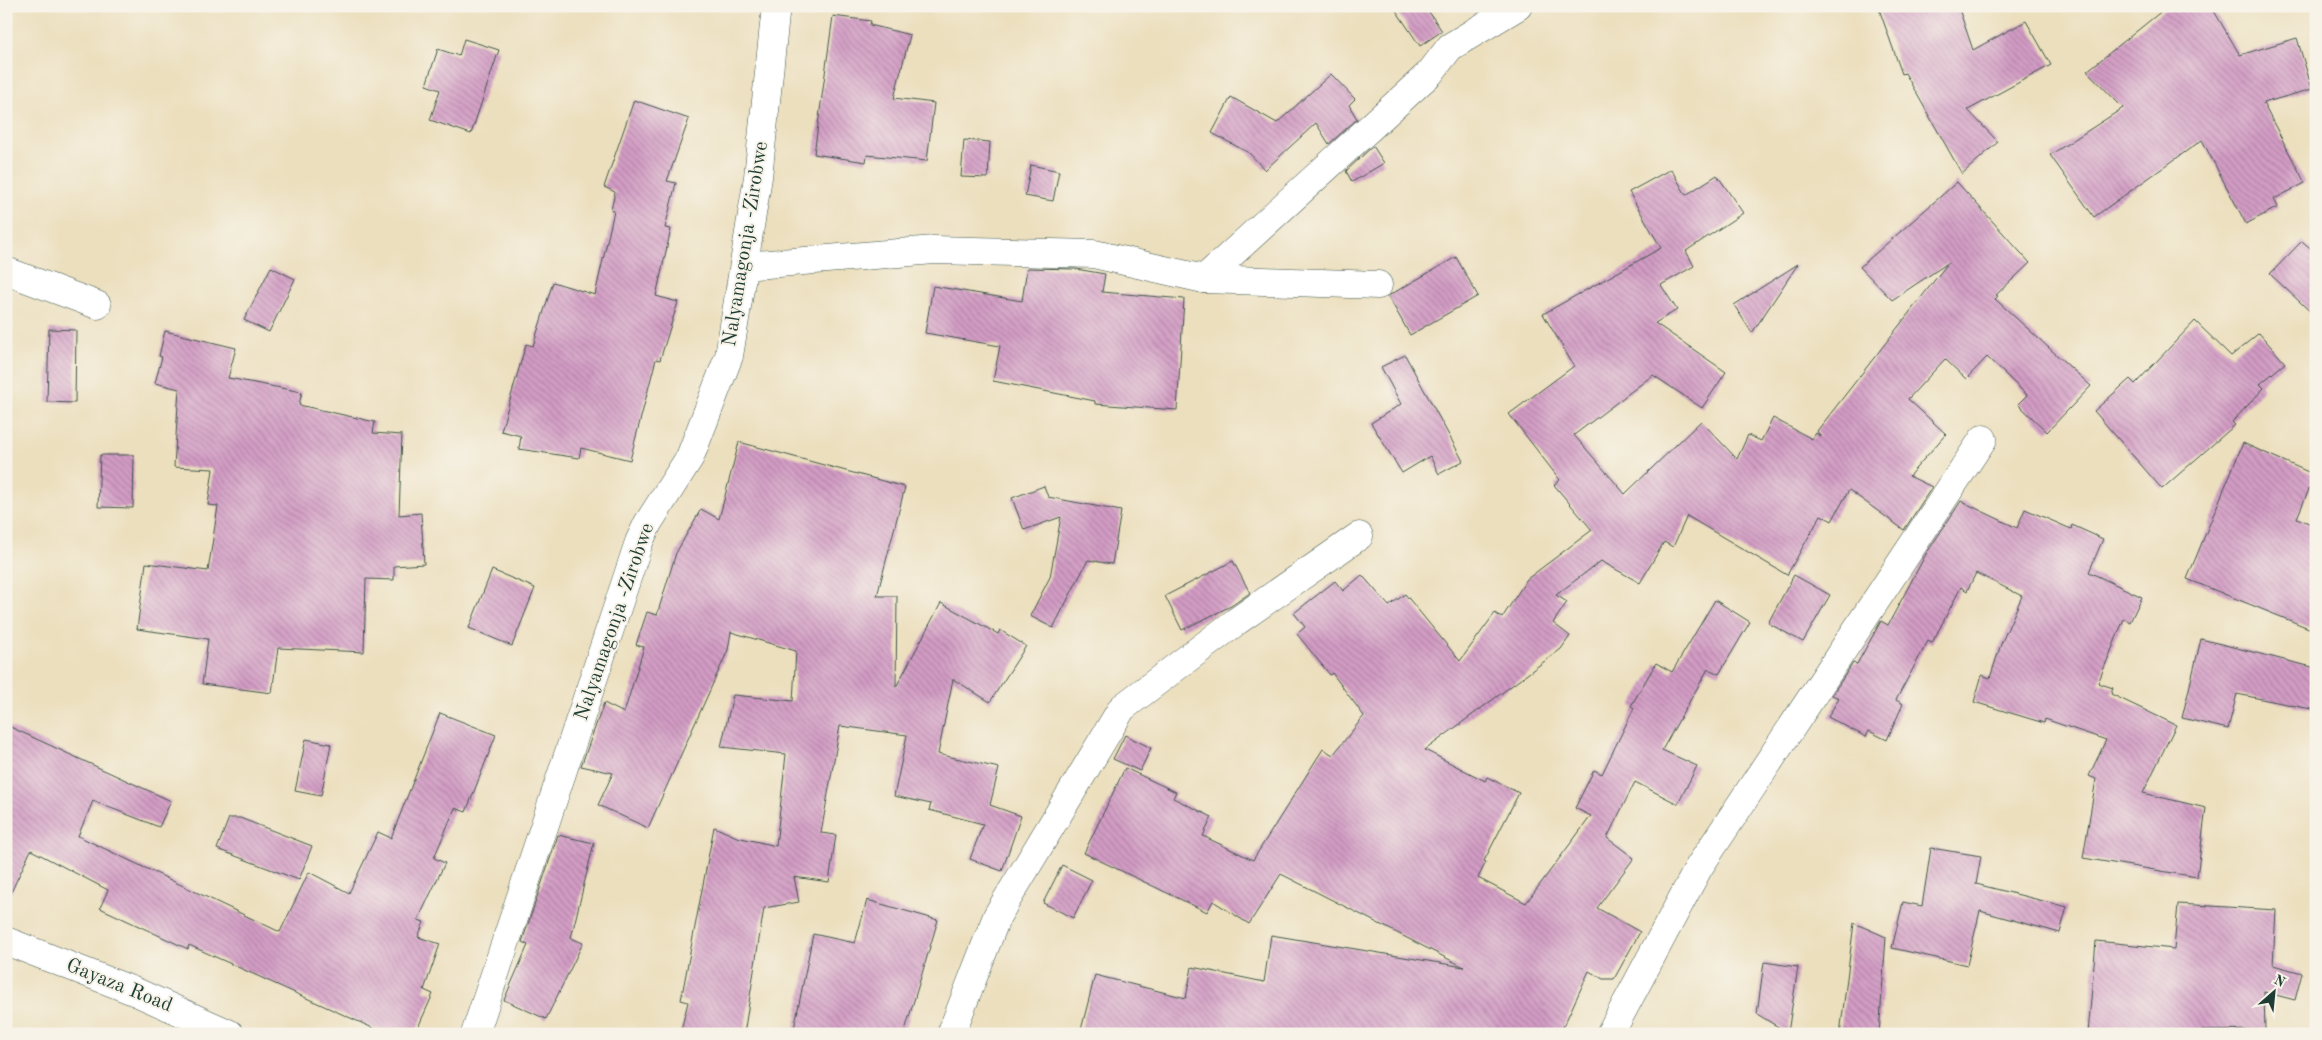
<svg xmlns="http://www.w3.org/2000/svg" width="2322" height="1040" font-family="'Old Standard TT',serif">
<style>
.building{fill:url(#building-back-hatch)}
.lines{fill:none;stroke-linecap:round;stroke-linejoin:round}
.minor-casing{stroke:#3e5549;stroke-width:29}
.major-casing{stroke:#3e5549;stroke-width:29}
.minor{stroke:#fff;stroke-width:28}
.major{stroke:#fff;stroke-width:28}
.labels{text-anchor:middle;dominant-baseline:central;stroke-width:4;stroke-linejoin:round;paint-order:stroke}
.street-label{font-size:20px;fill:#1f3d34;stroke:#f7f3e8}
</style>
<defs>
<pattern id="building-back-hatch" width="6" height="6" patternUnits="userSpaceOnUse" patternTransform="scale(1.25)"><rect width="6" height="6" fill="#d39cc5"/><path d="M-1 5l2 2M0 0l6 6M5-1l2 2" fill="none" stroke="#ab80a1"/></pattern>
</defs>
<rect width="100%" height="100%" fill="#f7f3e8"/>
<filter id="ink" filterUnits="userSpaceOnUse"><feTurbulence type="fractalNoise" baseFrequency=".02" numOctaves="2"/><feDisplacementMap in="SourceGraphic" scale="10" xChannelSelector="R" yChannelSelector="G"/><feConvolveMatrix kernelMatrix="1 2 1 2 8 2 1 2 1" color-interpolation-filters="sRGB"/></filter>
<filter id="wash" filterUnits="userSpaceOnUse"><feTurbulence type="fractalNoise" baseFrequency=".0096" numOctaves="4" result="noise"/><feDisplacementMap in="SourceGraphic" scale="20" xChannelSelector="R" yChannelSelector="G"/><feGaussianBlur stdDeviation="1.12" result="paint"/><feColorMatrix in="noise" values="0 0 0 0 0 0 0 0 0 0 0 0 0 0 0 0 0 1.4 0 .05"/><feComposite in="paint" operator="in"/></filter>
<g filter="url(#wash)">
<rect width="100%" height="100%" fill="#ecdfbe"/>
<g id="blocks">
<g class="building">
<path d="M1393,6H1425L1442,31L1420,46Z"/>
<path d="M1878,6H1958L1973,50L2026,21L2051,65L1968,110L1998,142L1962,174L1905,73L1902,74Z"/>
<path d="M2168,6H2211L2240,55L2297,38L2312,89L2263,103L2305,183L2274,199L2278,207L2246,224L2202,140L2094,217L2050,155L2123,108L2087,71Z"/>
<path d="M833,16L871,21L870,25L910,35L894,98L934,103L927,161L867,155L866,162L814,154Z"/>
<path d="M464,39L499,50L471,134L430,120L440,90L426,85L438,49L459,56Z"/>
<path d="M1331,74L1355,99L1349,105L1357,119L1329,144L1316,123L1265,170L1249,153L1212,133L1231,97L1277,123Z"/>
<path d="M634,100L689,119L667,181L676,183L665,228L671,229L656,296L678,302L660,360L656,359L630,460L581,448L579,458L519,449L521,436L501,431L526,344L533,346L553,282L595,295L614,211L611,210L615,192L604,187Z"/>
<path d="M964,140L990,142L988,178L961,177Z"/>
<path d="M1373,146L1384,163L1352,182L1346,171Z"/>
<path d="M1031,165L1059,171L1053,201L1025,196Z"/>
<path d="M1671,169L1686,195L1717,175L1743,213L1686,251L1694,266L1661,285L1677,310L1655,323L1726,372L1702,408L1653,375L1574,435L1625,494L1701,421L1737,459L1748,435L1761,441L1773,418L1812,439L1816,433L1821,437L1817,431L1948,263L1892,300L1860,267L1957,182L2030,263L1996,295L1998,296L1995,299L2091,386L2047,432L2018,404L2027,395L1987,357L1966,379L1945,359L1908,399L1946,434L1909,476L1932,487L1904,530L1849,490L1832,521L1821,515L1787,575L1687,516L1673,547L1664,542L1640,583L1601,561L1556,595L1567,602L1553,623L1570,636L1561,649L1425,750L1485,781L1487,777L1519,793L1484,861L1486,862L1478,878L1526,903L1591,816L1575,808L1594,770L1602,774L1634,708L1631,706L1656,663L1672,672L1715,600L1750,622L1719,674L1708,669L1662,750L1697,766L1678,804L1635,782L1607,838L1634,858L1597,908L1640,932L1614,979H1603L1589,971L1560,1034H1080L1095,975L1186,998L1192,967L1264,982L1271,935L1464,967L1281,874L1249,924L1213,901L1207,912L1084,853L1125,768L1176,792L1173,798L1212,817L1203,836L1253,860L1323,749L1333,755L1364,716L1332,673L1330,675L1297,634L1305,627L1294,613L1335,581L1343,591L1362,575L1389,606L1405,594L1460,661L1495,613L1502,618L1527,579L1592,530L1554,485L1560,480L1509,414L1574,366L1543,314L1661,248L1629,192Z"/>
<path d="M2302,241L2316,253V317L2270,274Z"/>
<path d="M1456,257L1478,296L1410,335L1388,296Z"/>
<path d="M1798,264L1752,333L1734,305Z"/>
<path d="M271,267L295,279L269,332L244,320Z"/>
<path d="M1027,268L1076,269L1105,274L1102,292L1184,299L1177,410L1095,404V401L993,381L1000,346L925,333L933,286L1022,301Z"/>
<path d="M2195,321L2231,356L2259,333L2285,363L2260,384L2264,388L2232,422L2235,425L2162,489L2094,411L2130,379L2135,384Z"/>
<path d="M49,329L76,330L75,403L47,402Z"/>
<path d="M165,331L236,348L228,378L302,392L299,405L375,422L373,433L402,435L399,515L421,513L424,564L394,566V580L366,579L364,652L278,648L272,693L202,684L208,639L137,629L146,563L208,571L218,506L208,505L213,469L174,467L179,389L155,383L162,357L159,356Z"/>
<path d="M1405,355L1463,461L1439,474L1430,456L1402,473L1371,423L1401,404L1381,367Z"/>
<path d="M739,442L905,487L877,596H897L896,687L941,603L998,634L1000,630L1026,646L990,702L953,679L938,754L999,768L990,805L1021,816L1002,871L970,859L983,824L929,810L931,804L894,796L907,735L840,726L821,833L836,835L829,882L794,877L799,902L764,908L744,1034H680L688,1002L681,1000L714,827L737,837L776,846L786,754L721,747L733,695L793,701L796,651L731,632L728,650L648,828L598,805L613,773L581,766L604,703L624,713L644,647L636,645L647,612L657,615L676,553L701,509L719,519Z"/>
<path d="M2243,443L2315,475L2297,518L2316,526V631L2187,579Z"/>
<path d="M100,455H134L133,508L98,507Z"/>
<path d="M1044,486L1048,497L1121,511L1112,564L1088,560L1053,628L1030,616L1050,577L1061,517L1024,530L1012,498Z"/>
<path d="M1961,501L2017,528L2025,509L2071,529L2072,525L2103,539L2089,572L2142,597L2130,622L2124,619L2098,683L2113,688L2111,694L2176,725L2143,793L2206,808L2197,877L2083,858L2096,779L2089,776L2106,740L2045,719L2044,723L1974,702L1982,675L1990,678L2001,644L2022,596L1976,573L1967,591L1961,587L1932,643L1928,641L1896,700L1903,704L1887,740L1869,731L1866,737L1828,717L1839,698L1832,695L1853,663L1857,664L1881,621L1888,625L1926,554Z"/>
<path d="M1233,561L1250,593L1231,606L1182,630L1165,596Z"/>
<path d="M492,570L535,588L512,646L469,628Z"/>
<path d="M1794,575L1830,595L1803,642L1768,623Z"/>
<path d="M2201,639L2316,668V710L2237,694L2228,729L2182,718Z"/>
<path d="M440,713L496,735L466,812L455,808L434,858L445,863L418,920L424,922L418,937L440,944L424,990L433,994L415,1034H386L189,945L188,949L100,908L108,890L31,850L6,903V725L171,801L159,827L93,801L78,836L280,932L309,872L349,893L378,832L391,838Z"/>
<path d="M1125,735L1151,748L1140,771L1113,759Z"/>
<path d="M306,739L331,744L321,796L295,791Z"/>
<path d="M229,818H240L312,846L299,880L217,849Z"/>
<path d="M558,835L594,843L571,938L583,943L546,1019L504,1000L528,945L522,942Z"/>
<path d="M1931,848L1981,856L1976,884L2067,907L2060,933L1980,911L1967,965L1892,948L1903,902L1922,906Z"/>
<path d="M1062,865L1092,880L1073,918L1043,903Z"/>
<path d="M867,900L938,920L904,1034H793L813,934L855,943Z"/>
<path d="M2178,904L2276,910L2273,965L2302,973L2295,1000L2264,992L2265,1030L2192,1031L2191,1034H2088L2096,941L2174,949Z"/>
<path d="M1854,923L1886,937L1879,1034H1840Z"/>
<path d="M1764,962L1798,967L1788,1033L1757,1014Z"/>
</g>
</g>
</g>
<g filter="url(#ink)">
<use href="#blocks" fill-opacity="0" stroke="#3e5549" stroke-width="1"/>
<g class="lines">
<defs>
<g id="minor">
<path d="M744,266L934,250L1094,254L1204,279L1378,285"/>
<path d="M6,271L97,305"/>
<path d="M1204,279L1430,73L1450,47L1518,6"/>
<path d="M475,1034L639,542L648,523L690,457L729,356L758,177L776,6"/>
<path d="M951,1034L997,916L1122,708L1237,621L1359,536"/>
<path d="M1610,1034L1699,867L1983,439"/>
</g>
<path id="major" d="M6,941L136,992L230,1034"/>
</defs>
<use href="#minor" class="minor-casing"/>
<use href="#major" class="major-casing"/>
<use href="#minor" class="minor"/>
<use href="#major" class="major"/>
</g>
</g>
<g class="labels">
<g class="street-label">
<text transform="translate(746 244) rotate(-81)">Nalyamagonja -Zirobwe</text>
<text transform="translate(615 622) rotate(-71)">Nalyamagonja -Zirobwe</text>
<text transform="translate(119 986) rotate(22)">Gayaza Road</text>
</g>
</g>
<rect width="2322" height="1040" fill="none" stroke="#f7f3e8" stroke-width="25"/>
<g transform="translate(2274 992) rotate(27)" stroke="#f7f3e8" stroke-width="4" paint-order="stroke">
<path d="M0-4L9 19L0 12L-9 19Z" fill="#1f3d34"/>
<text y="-8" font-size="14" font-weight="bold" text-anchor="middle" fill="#1f3d34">N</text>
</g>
</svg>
